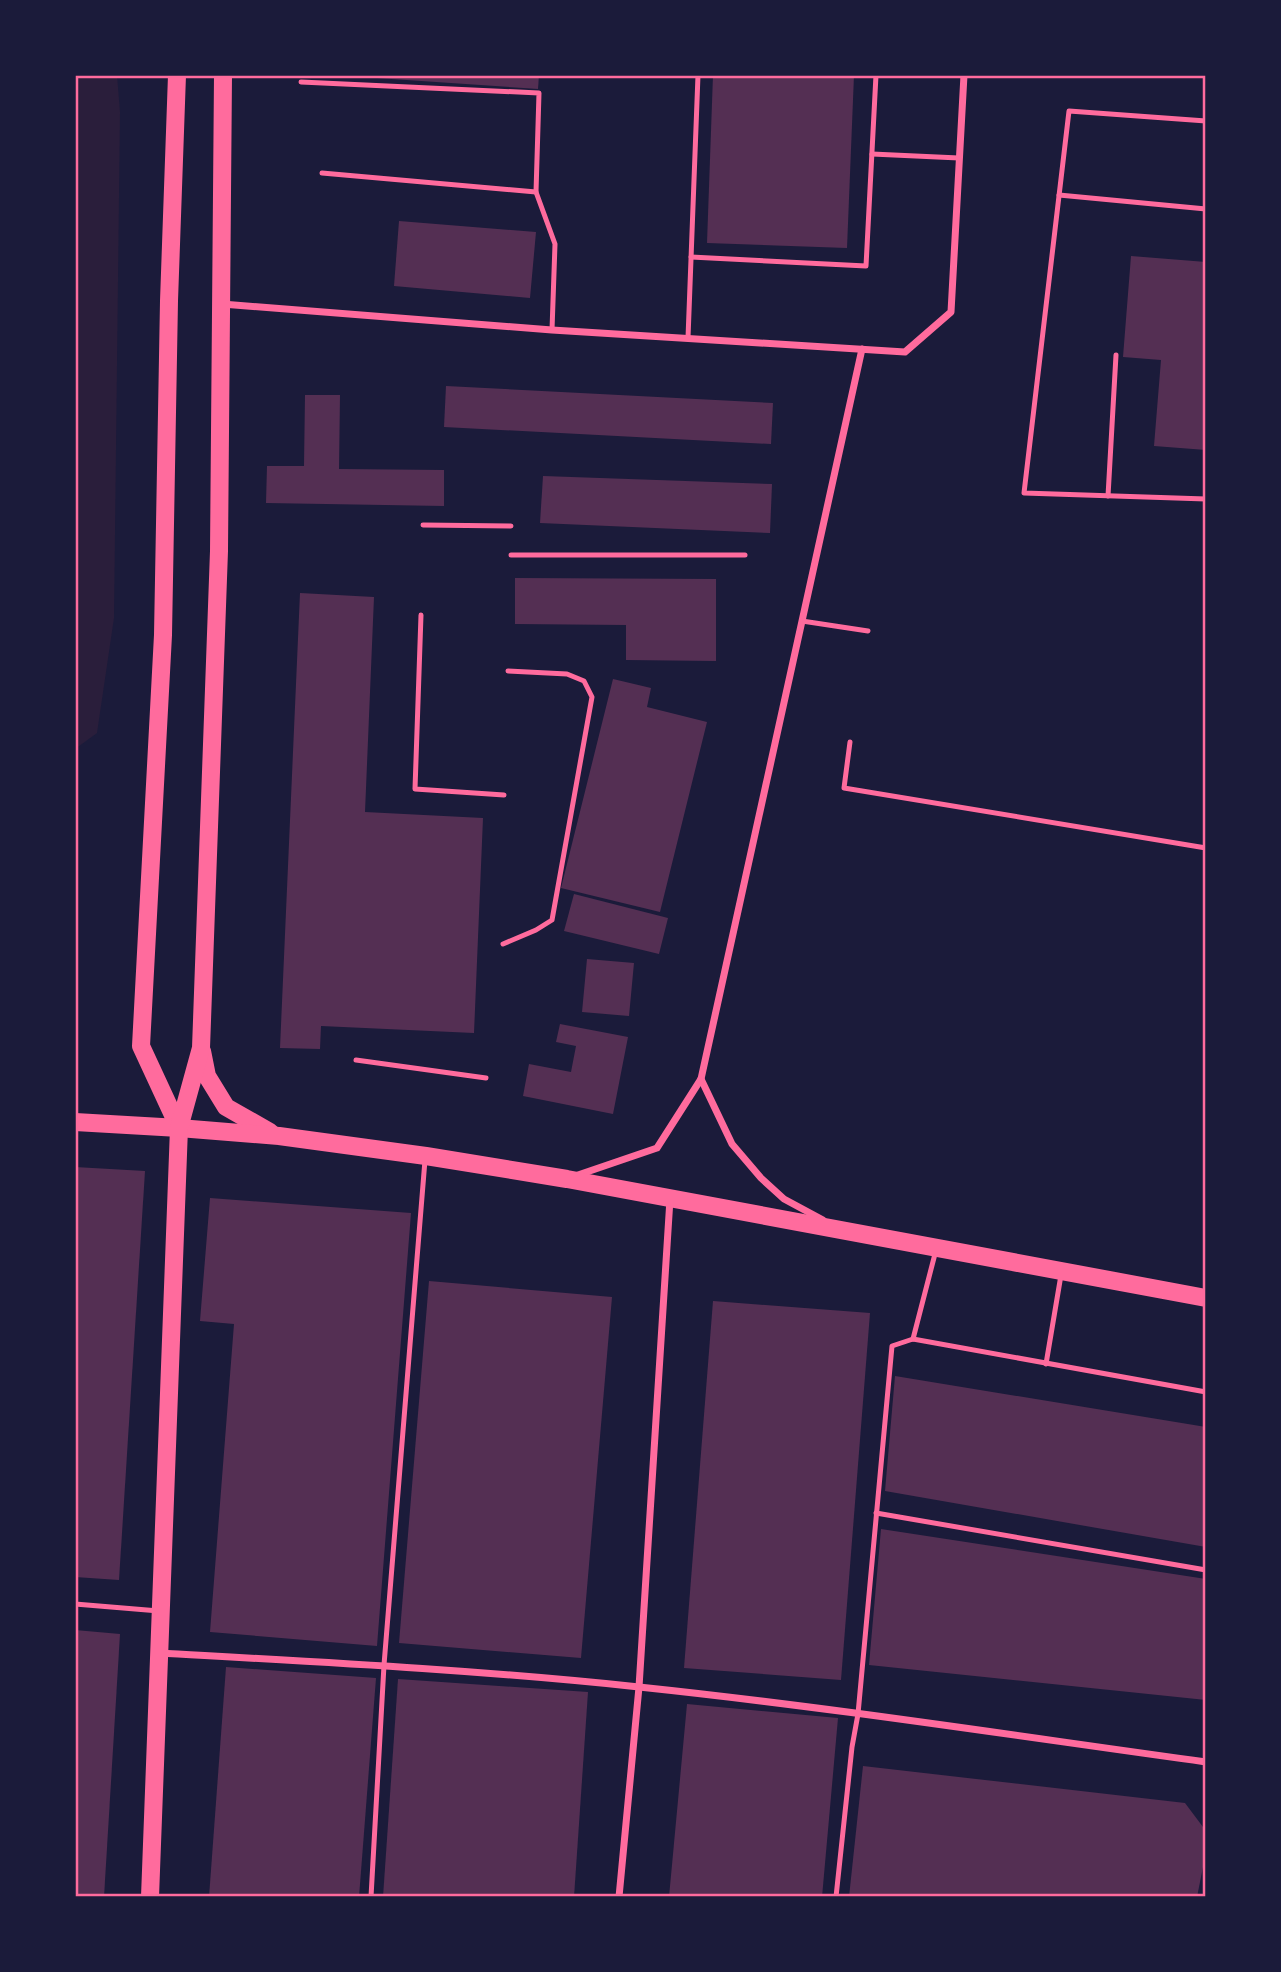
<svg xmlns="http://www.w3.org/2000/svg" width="1281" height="1972" font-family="'Public Sans',sans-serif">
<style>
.green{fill:#2a1e3b}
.building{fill:#542f53}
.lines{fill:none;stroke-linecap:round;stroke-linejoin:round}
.service{stroke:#ff6b9d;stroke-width:5}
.minor{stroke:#ff6b9d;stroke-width:7}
.primary{stroke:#ff6b9d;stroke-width:18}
.neatline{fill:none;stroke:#ff6b9d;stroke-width:2.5}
</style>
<rect width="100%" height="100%" fill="#1b1b3a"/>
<path class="green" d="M75,75H117L120,112L114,618L97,733L75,749Z"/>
<g class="building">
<path d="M362,75H539L538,89L362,77Z"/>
<path d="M713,75H854L847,248L707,243Z"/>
<path d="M399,221L536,232L530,298L394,286Z"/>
<path d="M1131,256L1206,262V450L1154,446L1161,360L1123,357Z"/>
<path d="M446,386L773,403L771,444L444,427Z"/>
<path d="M305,395H340L339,469L444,470V506L266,503L267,466H304Z"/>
<path d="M543,476L772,484L770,533L540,523Z"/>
<path d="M515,578L716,579V661L626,660V625L515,624Z"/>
<path d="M300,593L374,597L365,812L483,818L474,1033L321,1026L320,1049L280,1048Z"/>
<path d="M613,679L651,688L647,707L707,722L660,912L561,888Z"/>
<path d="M574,894L668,918L659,954L564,931Z"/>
<path d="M587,959L634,963L629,1016L582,1012Z"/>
<path d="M560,1024L628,1037L613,1114L523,1096L529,1064L571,1072L576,1046L556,1042Z"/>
<path d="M75,1167L145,1171L119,1580L75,1577Z"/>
<path d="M210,1198L411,1213L377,1646L210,1632L234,1324L200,1321Z"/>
<path d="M429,1281L612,1297L581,1658L399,1643Z"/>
<path d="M713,1301L870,1313L841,1680L684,1668Z"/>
<path d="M895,1376L1206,1427V1547L885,1491Z"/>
<path d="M881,1529L1206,1579V1700L869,1665Z"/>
<path d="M75,1630L120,1634L104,1897H75Z"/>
<path d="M226,1667L376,1678L359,1897H209Z"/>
<path d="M398,1679L588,1692L574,1897H383Z"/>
<path d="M687,1704L838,1718L822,1897H669Z"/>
<path d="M863,1766L1185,1803L1206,1831V1852L1197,1897H849Z"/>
</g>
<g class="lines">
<g class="service">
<path d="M301,82L539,93L536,192L555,244L552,330"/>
<path d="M1206,121L1069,111L1024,493L1206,499"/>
<path d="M872,154L959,158"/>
<path d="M322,173L536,192"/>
<path d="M1059,195L1206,209"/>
<path d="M691,257L866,266L876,75"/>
<path d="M688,338L698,75"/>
<path d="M1108,496L1116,355"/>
<path d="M423,525L511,526"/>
<path d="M511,555H745"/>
<path d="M421,615L415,789L504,795"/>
<path d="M802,621L868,631"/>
<path d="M850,742L844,788L1206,848"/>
<path d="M503,944L536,930L552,920L592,697L584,681L567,674L508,671"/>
<path d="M356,1060L486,1078"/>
<path d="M913,1339L936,1250"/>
<path d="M1046,1364L1061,1275"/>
<path d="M876,1513L1206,1570"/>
<path d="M75,1604L159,1611"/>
<path d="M371,1897L384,1665L425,1160"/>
<path d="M836,1897L852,1747L858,1714L892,1346L913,1339L1206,1392"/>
</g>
<g class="minor">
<path d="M222,304L552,330L905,352L951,312L964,75"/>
<path d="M701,1079L732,1144L761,1178L784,1199L823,1220"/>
<path d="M575,1176L657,1148L701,1079L862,349"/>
<path d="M159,1653C320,1662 480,1670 639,1687C829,1707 1017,1736 1206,1762"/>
<path d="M619,1897L639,1687L670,1199"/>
</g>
<g class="primary">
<path d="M177,75L169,301L163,635L141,1046L179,1128"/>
<path d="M202,1051L207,1076L226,1107L270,1132"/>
<path d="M75,1122L179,1128L279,1136L426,1156L567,1179L1206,1298"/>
<path d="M150,1897L179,1128L201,1048L219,551L223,75"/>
</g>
</g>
<rect width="1281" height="1972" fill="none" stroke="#1b1b3a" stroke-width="154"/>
<rect x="77" y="77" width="1127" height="1818" class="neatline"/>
</svg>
